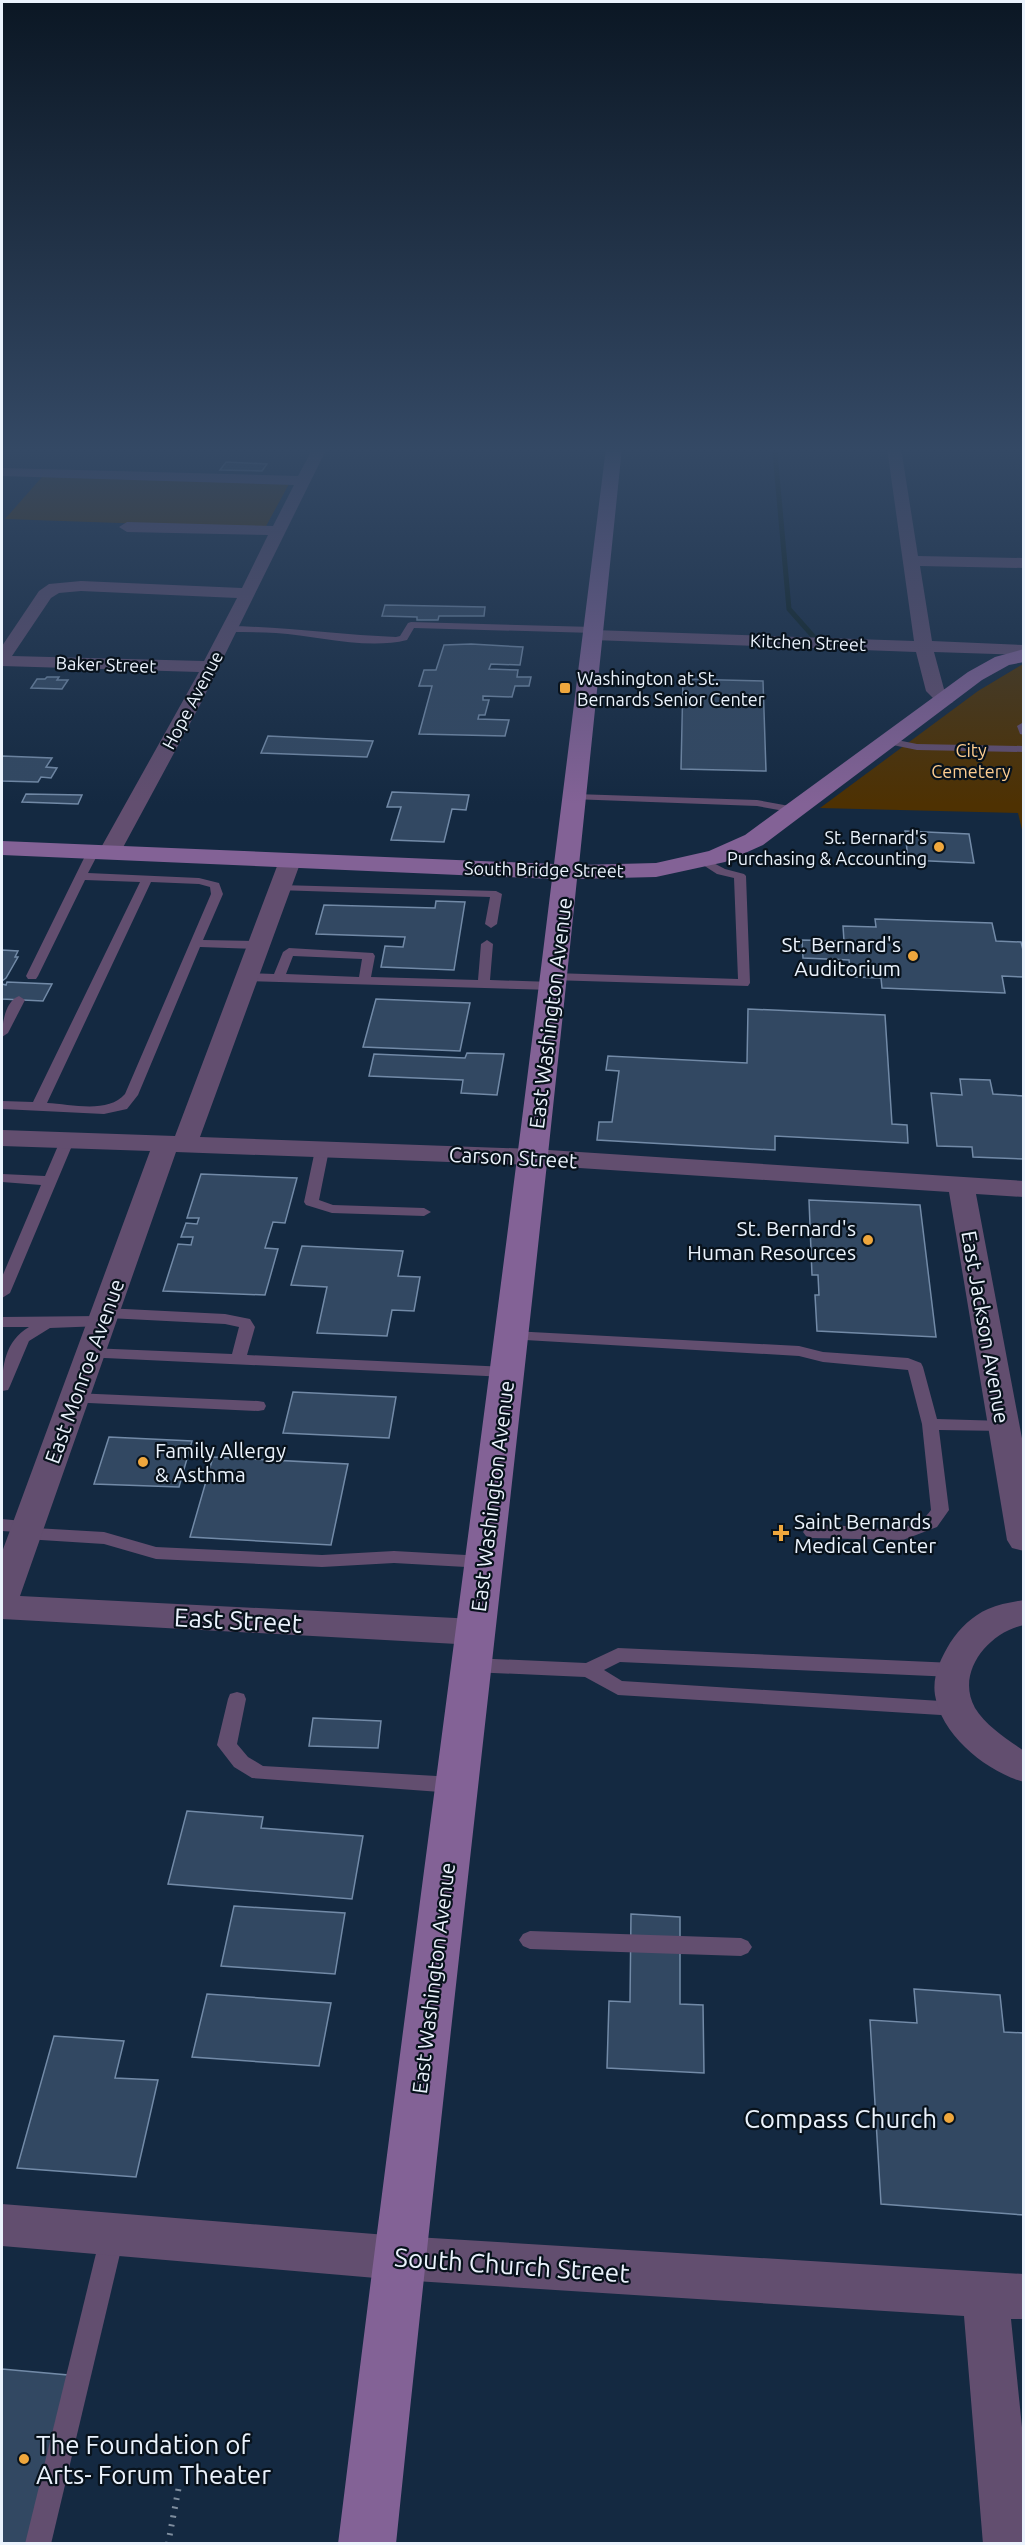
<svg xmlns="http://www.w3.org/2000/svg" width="1025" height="2545" font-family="Ubuntu,sans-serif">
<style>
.green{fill:#4e3102}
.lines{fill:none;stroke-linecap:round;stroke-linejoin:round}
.stream{stroke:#091d1c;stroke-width:5}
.building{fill:#324862;stroke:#728aa7;stroke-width:1.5}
.path{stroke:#7e8d9e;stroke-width:6;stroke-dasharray:2 7;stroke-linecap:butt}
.lane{fill:#624e6f;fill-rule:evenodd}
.street{fill:#624e6f;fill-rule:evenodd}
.secondary{fill:#836296;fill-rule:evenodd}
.poi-dot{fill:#efa73d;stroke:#08121c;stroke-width:2}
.labels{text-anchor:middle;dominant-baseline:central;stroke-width:4.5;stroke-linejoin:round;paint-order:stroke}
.far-street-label{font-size:18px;fill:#ebf3fd;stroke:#08121c}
.far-poi-label{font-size:18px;fill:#ebf3fd;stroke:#08121c;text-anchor:start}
.far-park-label{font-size:18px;fill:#fdcd90;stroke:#08121c}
.poi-label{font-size:21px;fill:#ebf3fd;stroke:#08121c;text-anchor:end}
.street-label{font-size:21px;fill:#ebf3fd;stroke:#08121c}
.near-street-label{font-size:26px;fill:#ebf3fd;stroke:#08121c}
.near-poi-label{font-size:26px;fill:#ebf3fd;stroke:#08121c;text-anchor:end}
</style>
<rect width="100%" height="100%" fill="#142941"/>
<g class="green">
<path d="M42,477L289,484L265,528L5,519Z"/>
<path d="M1023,664V834L1018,813L820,808L978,691Z"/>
</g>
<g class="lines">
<path class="stream" d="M772,448L775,453L789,609L813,636"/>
</g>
<g class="building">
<path d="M226,462L267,464L262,471L220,470Z"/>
<path d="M385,605L485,607L484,616H439L438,620H417V617L382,616Z"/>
<path d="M471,644L523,647L520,665L491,664L489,669L518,670L517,677H531L529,686H515L512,697L483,696V700H489L485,715H479L478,719L509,720L505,736L419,734L432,686H419L424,670H436L444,645Z"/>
<path d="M47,677H59L57,680H68L62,689L31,688L37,679H45Z"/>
<path d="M683,679L763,681L766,771L681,769Z"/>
<path d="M268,736L373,741L367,757L261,753Z"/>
<path d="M2,756L52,758L46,767L57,768L51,778L41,777L38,782L2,781Z"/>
<path d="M392,792L469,795L466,810L452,809L444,842L391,840L401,807H387Z"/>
<path d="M26,794L82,795L78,804L22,802Z"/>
<path d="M905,831L969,834L974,863L908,860Z"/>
<path d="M436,901L465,902L454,970L381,967L385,946L403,947L405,937L316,934L324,905L435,908Z"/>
<path d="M875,919L992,923L996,941L1021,942L1024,954V977L1002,976L1005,993L882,988L881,978L851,977L849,960L803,958L802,940L844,941L843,926L876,927Z"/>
<path d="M2,950L18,951L15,957H18L6,978L2,981Z"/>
<path d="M7,982L52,984L43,1001L2,999V984L6,985Z"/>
<path d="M376,999L470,1003L460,1051L363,1047Z"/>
<path d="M748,1009L885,1015L892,1124L907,1125L908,1143L775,1136V1150L597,1140L599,1122H612L619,1071L606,1070L608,1056L747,1063Z"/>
<path d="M467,1053L504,1054L497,1095L461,1093L463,1080L369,1076L374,1054L465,1058Z"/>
<path d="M960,1079L990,1080L993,1094L1024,1096V1159L973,1157L972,1147L937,1146L931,1093L962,1095Z"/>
<path d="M201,1174L297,1178L285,1223L273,1222L265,1248L278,1249L265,1295L163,1291L178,1244L191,1245L193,1237H181L186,1223L197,1224L199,1218H187Z"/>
<path d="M809,1200L920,1205L936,1337L817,1331L815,1295H819L818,1275H812Z"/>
<path d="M302,1246L403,1251L398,1276L420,1277L414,1311L392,1310L387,1336L317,1333L327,1287L291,1285Z"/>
<path d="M293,1392L396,1397L389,1438L283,1433Z"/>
<path d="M109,1437L192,1441L179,1487L94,1484Z"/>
<path d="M213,1457L348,1464L331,1545L190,1537Z"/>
<path d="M313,1718L381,1721L378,1748L309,1746Z"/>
<path d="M187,1811L263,1817L261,1828L363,1836L352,1899L168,1884Z"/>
<path d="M234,1906L345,1913L335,1974L221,1966Z"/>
<path d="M631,1914L680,1917V2004L703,2005L704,2073L607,2068L609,2001L630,2002Z"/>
<path d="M914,1989L1000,1995L1004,2032L1024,2033V2215L881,2204L870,2020L917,2023Z"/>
<path d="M207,1994L331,2003L319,2066L192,2057Z"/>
<path d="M54,2036L124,2041L115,2078L158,2080L136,2177L17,2168Z"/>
<path d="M2,2369L68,2375L27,2544H2Z"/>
</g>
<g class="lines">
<path class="path" d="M168,2544L179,2486"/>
<g class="lane">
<path d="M411,622L594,627L599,630L594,633L414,628L407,640C367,650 317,636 276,633C261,632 245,632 229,632L224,629L229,626C285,627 340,635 396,637L400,636L408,623Z"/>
<path d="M1022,723H1024V735L1020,734L1017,726Z"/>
<path d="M887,738L917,744L1024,746V752L917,750L883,743V739Z"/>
<path d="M575,794L757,800L795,807L800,810L795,813L757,806L571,799L570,797Z"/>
<path d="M93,849L99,852L88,873L199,878L219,883L223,894L203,940L259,941L265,945L259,949L200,947L138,1095L127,1109L104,1114L2,1109V1101L33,1102L140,882L85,880L38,976L36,979H28L26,976L87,852ZM151,882L199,884L210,887L211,894L125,1094C108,1114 71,1104 47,1103Z"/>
<path d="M704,858L725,869L744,874L746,876L750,983L748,986L550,980L548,977L550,974L554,973L738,979L734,878L717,874L700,863L698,861Z"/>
<path d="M280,885L496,891L502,894L497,924L491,928L485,924L490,897L276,890V886Z"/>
<path d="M487,940L493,944L490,980L553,982L559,986L553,990L247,981L241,977L247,973L274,974L283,952L289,948L373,953L375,956L371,977L478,980L481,944ZM293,956L362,959L359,977L286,974Z"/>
<path d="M19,996L25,1000L8,1033L2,1037C2,1024 5,1001 19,996Z"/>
<path d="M67,1137L74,1141L10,1293L2,1298V1277L41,1185L2,1182V1174L45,1176L60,1141Z"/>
<path d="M322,1146L329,1150L319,1200L333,1205L424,1208L431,1212L424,1216L332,1213L306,1205L304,1202L315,1150Z"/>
<path d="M105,1308L225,1314L250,1319L255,1327L247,1355L507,1367L515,1372L507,1377L84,1357L82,1353L84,1349L90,1348L232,1354L239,1327L225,1324L108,1318L110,1321L107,1324L102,1326L50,1328L29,1341L10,1386L8,1390L2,1391C2,1366 5,1341 29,1327H2V1317L100,1316L97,1313L100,1310Z"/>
<path d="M512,1331L799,1346L823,1352L908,1358L921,1363L923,1367L937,1419L1004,1421L1010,1422L1012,1426L1010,1430L1004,1431L939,1430L949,1510L937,1527L903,1540L812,1538L806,1536L803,1532L806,1528C842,1517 906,1546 931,1510L922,1424L908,1370L823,1362L799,1356L506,1339L504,1336L506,1333Z"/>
<path d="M74,1393L258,1401L264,1402L266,1406L264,1410L258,1411L68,1402L66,1398L68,1394Z"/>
<path d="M2,1519L33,1522L35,1528L104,1532L156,1547L322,1555L394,1551L484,1556L490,1558L493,1562L490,1566L484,1568L394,1563L322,1567L156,1559L104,1544L25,1539L19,1537L17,1532L2,1531Z"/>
<path d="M618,1648L954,1663L961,1665L963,1670L961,1675L954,1677L620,1662L604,1670L622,1681L957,1702L964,1704L966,1709L964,1714L957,1716L618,1695L585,1677L471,1672L464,1670L462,1665L464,1660L471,1658L586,1663Z"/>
<path d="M237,1692L244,1694L246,1699L237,1744L248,1757L263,1766L454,1777L461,1780L464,1785L461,1790L454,1793L252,1778L234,1767L217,1745L228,1699L230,1694Z"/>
<path d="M530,1931L741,1938L748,1941L752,1947L748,1953L741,1956L530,1949L523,1946L519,1940L523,1934Z"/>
<path d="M112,2226L120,2229L124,2237L51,2544H25L100,2237L104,2229Z"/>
</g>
<g class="street">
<path d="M313,448H327L201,703L120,853L117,858L109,859L101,858L98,853L199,672L2,666V646L39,591L49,584L81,581L242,588L268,535L127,532L119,527L127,522L273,526L294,485L2,476V468L298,476ZM81,591L237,598L204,661L12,656L51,598L59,593Z"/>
<path d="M887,448H901L918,556L1024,558V568L920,566L932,641L1024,645V655L934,652L944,689L954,699L952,703H938L926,691L916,652L593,640L587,639L584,635L587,631L593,630L914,641Z"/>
<path d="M290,855L298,856L301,861L200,1137L533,1149L1024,1181V1197L976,1194L1024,1449V1551L1012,1548L1007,1540L949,1192L533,1165L176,1152L20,1596L475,1619L487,1623L492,1632L487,1641L475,1645L2,1619V1552L150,1151L2,1146V1130L175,1136L279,861L282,856Z"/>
<path d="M1024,1600V1625C989,1632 955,1672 975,1708C986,1726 1007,1739 1024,1751V1782C987,1772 941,1735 935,1695C932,1676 941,1658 950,1643C960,1628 972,1616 988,1609C999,1604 1012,1602 1024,1600Z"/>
<path d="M2,2204L399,2236L1024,2274V2319H1011L1024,2447V2544H983L964,2316L399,2280L2,2246Z"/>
</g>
<path class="secondary" d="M606,448H622L579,865L656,863L709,851L745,835L968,672L995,657L1024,649V662L1009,665L982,680L763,845L725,862L656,877L577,879C520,1434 453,1988 396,2544H338C406,1988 484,1434 552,879L2,855V841L554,864Z"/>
</g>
<linearGradient id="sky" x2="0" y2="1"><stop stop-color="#0b1724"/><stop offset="0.56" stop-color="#344965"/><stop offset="1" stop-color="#344965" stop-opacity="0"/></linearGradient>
<rect width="1025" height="804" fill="url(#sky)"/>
<g class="poi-dot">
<rect x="559" y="682" width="12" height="12" rx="3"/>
<circle cx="939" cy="847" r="6"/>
<circle cx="913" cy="956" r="6"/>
<circle cx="868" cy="1240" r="6"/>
<circle cx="143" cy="1462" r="6"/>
<path d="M778 1524h6v6h6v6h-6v6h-6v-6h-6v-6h6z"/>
<circle cx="949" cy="2118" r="6"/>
<circle cx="24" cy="2459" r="6"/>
</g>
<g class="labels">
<g class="far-street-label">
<text transform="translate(808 642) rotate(2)">Kitchen Street</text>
<text transform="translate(106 664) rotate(2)">Baker Street</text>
<text transform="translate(192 700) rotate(-62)">Hope Avenue</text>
<text transform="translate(544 869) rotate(1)">South Bridge Street</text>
</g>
<g class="far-poi-label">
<text x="577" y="678">Washington at St.<tspan x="577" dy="21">Bernards Senior Center</tspan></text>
<text x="927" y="837" text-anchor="end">St. Bernard's<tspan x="927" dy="21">Purchasing &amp; Accounting</tspan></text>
</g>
<g class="far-park-label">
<text x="971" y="750">City<tspan x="971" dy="21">Cemetery</tspan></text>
</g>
<g class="poi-label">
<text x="901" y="944">St. Bernard's<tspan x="901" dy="24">Auditorium</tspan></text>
<text x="856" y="1228">St. Bernard's<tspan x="856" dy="24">Human Resources</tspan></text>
<text x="155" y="1450" text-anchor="start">Family Allergy<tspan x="155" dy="24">&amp; Asthma</tspan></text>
<text x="794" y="1521" text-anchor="start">Saint Bernards<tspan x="794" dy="24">Medical Center</tspan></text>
</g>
<g class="street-label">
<text transform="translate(550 1013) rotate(-83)">East Washington Avenue</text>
<text transform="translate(513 1157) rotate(3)">Carson Street</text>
<text transform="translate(986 1327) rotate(80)">East Jackson Avenue</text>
<text transform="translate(84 1371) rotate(-70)">East Monroe Avenue</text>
<text transform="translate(492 1496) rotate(-83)">East Washington Avenue</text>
<text transform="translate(433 1978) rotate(-83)">East Washington Avenue</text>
</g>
<g class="near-street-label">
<text transform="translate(238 1620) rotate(3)">East Street</text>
<text transform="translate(512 2265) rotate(4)">South Church Street</text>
</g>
<g class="near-poi-label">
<text x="937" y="2118">Compass Church</text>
<text x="36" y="2444" text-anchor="start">The Foundation of<tspan x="36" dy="30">Arts- Forum Theater</tspan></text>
</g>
</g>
<rect width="1025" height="2545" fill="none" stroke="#ebf3fd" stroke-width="6"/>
</svg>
